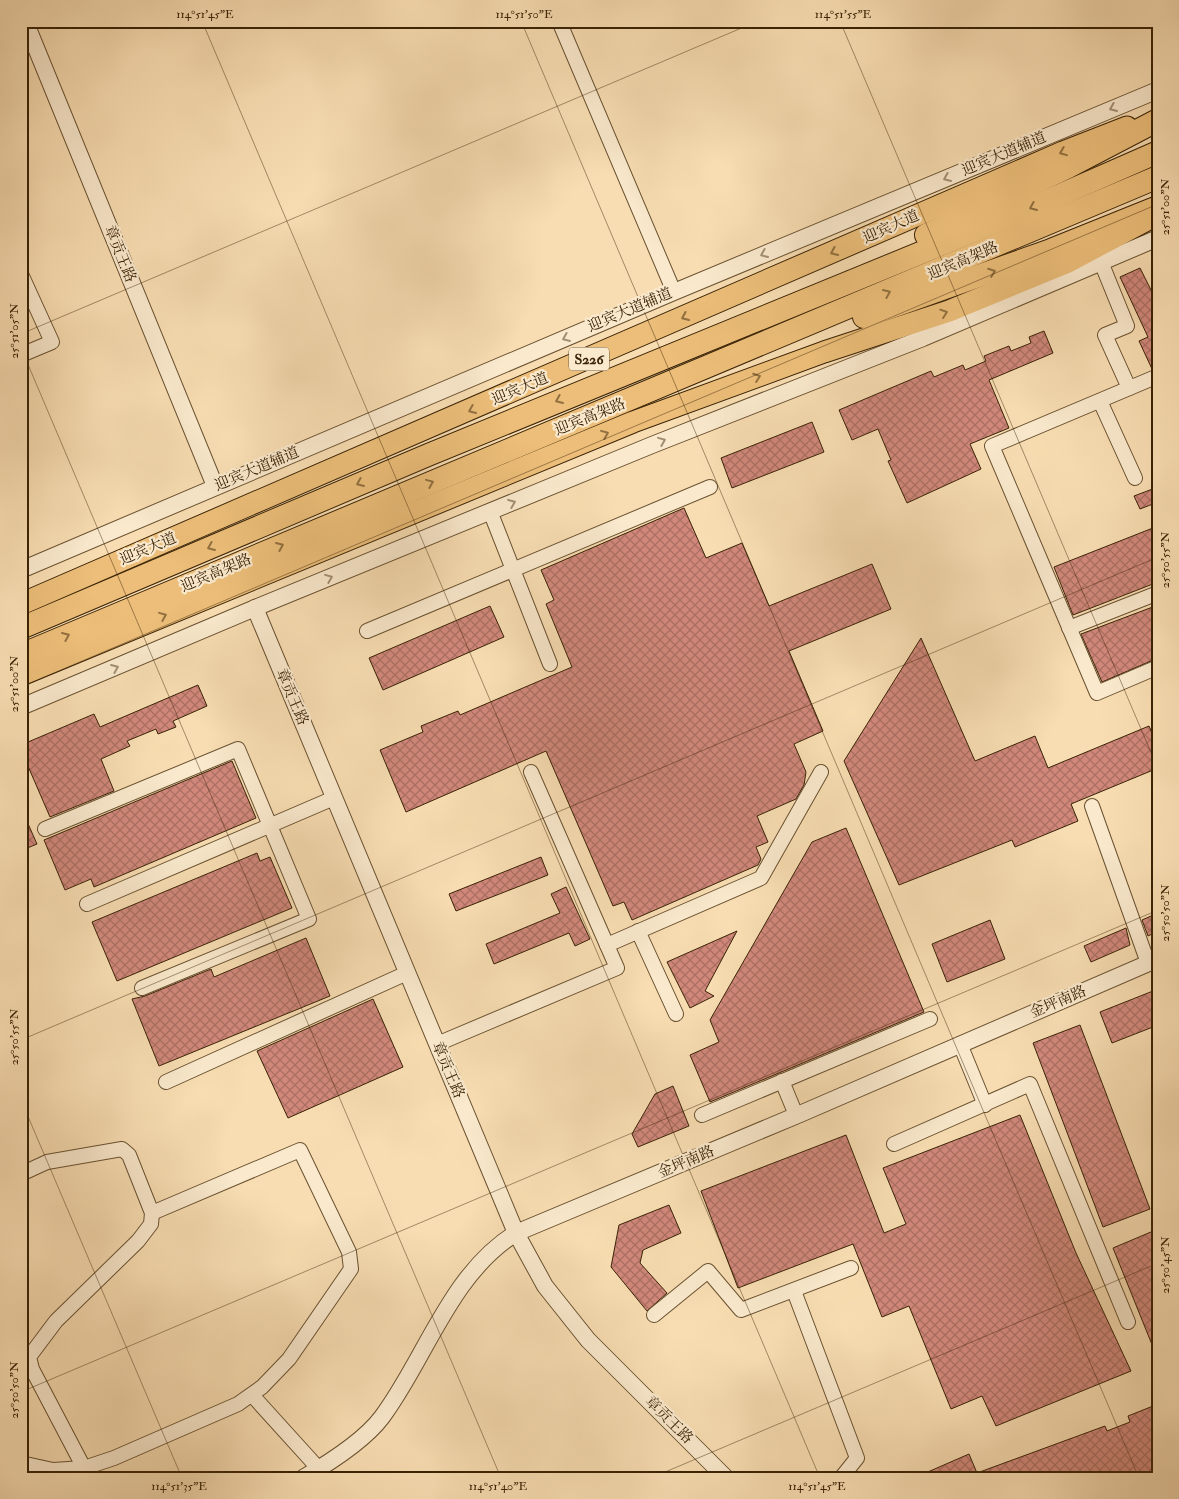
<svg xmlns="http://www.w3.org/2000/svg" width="1179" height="1499" font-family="'IM FELL Double Pica','Noto Serif SC',serif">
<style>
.building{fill:url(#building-cross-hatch);stroke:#392205}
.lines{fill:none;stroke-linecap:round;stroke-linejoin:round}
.minor-casing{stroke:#695130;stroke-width:16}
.tertiary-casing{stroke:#695130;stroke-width:18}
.primary-casing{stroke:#392205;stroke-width:23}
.trunk-casing{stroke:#392205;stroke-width:24}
.minor{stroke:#fae9cd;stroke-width:14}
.tertiary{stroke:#fae9cd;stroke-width:16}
.primary{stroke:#ecbe79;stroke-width:21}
.trunk{stroke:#ecbe79;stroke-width:22}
.oneway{stroke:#a38f73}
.oneway2{stroke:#92703f}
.ticks{fill:none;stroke:#392205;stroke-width:1;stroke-opacity:0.45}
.labels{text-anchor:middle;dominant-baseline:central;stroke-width:4.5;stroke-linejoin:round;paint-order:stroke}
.shield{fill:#fae9cd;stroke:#735e41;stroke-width:1}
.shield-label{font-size:14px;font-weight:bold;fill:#392205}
.street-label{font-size:15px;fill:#392205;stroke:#fae9cd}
.neatline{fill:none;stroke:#392205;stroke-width:2}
.ticks-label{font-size:12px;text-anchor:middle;fill:#392205}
</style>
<defs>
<pattern id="building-cross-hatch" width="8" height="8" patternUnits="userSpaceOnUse" patternTransform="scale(1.25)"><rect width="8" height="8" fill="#d1887b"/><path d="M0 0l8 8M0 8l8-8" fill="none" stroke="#ab6f63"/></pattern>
</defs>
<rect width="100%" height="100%" fill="#f8ddb2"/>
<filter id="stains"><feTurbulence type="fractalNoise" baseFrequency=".004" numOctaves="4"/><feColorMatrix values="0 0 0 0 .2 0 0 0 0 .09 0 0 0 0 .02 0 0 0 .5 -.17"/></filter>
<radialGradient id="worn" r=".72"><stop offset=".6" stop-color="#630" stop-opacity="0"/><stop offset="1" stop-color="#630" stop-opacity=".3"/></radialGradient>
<g class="building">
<path d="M1140,268L1158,304V367L1152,369L1139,341L1148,337L1120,277Z"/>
<path d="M1044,331L1053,353L989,380L1009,428L970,444L981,469L907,503L888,461L891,460L878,429L852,440L839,410L931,371L934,377L963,365L965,370L986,361L984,356L1009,346L1011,351L1031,343L1029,337Z"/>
<path d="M812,422L824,452L732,488L721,458Z"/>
<path d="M1158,487V502L1140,509L1134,496Z"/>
<path d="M684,508L706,558L742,543L769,606L872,564L891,609L789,651L823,731L794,744L806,772L804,785L796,799L757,816L768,842L756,847L761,859L758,865L632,920L624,902L613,906L546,751L406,812L380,750L423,732L421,726L458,711L460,715L572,667L546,604L554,600L541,570Z"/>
<path d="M1158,526V582L1073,615L1054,567Z"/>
<path d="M1158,605V658L1102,682L1081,634Z"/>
<path d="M490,606L504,637L383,690L369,658Z"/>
<path d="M921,638L975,761L1035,736L1048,768L1149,726L1158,747V768L1071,804L1078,821L1015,847L1012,840L899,885L844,761Z"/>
<path d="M198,685L207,706L173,721L176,727L158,734L156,729L127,741L130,746L101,759L114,791L50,817L21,750V745L94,714L100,727Z"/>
<path d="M232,761L256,818L94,887L91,879L65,890L44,840Z"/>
<path d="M21,808L37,844L25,849L21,841Z"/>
<path d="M846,828L924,1012L710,1102L690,1055L719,1042L710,1020L812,842Z"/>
<path d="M257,853L260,861L270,857L292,908L117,981L92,922Z"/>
<path d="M541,857L548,875L456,911L449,894Z"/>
<path d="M566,887L590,939L575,946L569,933L494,964L486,944L560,913L551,894Z"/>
<path d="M1158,913V931L1148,936L1142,920Z"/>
<path d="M990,920L1005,959L947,982L932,944Z"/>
<path d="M1126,928L1130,945L1091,962L1084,946Z"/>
<path d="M737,931L705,991L714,996L690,1008L667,962Z"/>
<path d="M306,938L330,996L159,1066L132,999L145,996L211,969L214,977Z"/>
<path d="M1158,989V1025L1112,1043L1100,1012Z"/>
<path d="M373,999L403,1067L288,1118L257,1051Z"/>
<path d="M1080,1025L1150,1209L1103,1227L1033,1043Z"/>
<path d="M673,1086L689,1126L638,1147L632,1134L655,1094Z"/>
<path d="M1020,1115L1076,1253L1131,1371L996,1426L982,1396L951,1409L909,1306L882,1317L853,1244L738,1288L701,1191L846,1135L884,1233L906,1224L883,1168Z"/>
<path d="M669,1205L681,1233L643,1250L640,1263L667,1293L647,1311L611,1267L619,1225Z"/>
<path d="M1158,1229V1356L1157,1357L1113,1248Z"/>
<path d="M1158,1404V1478H914L969,1454L977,1473L1105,1426L1107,1431L1130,1422L1128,1416Z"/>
</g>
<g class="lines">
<defs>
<g id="minor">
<path d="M559,21L674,292"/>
<path d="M1101,262L1127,326L1105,335L1129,388"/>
<path d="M21,274L52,342L21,355"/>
<path d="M1158,376L992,446L1097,693L1158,667"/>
<path d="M1100,401L1135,478"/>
<path d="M490,511L550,664"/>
<path d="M1069,628L1158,593"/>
<path d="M367,631L710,487"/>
<path d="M1092,806L1148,963"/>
<path d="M45,829L238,749L309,919L142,988"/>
<path d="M87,904L334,798"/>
<path d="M638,931L676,1014"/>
<path d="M607,945L761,878L821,772"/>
<path d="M437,1044L617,968L531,772"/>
<path d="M960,1044L985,1105"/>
<path d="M782,1081L796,1115"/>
<path d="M166,1082L407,973"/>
<path d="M702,1115L930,1019"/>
<path d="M894,1144L1030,1084L1128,1322"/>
<path d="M21,1174L47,1162L122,1149L129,1155L152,1213L151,1224L138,1241L56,1321L29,1357L32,1369L84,1468"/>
<path d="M794,1291L857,1458L841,1478"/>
<path d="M654,1315L708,1271L741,1310L851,1268"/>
<path d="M252,1395L319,1469"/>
<path d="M21,1463L53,1470L84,1468L114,1458L238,1404L262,1387L289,1359L351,1269L349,1252L300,1150L152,1213"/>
</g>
<g id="tertiary">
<path d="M25,21L215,486"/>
<path d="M21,570L674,292L1158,90"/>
<path d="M255,608L516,1233L545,1286L588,1340L726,1478"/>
<path d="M21,707L255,608L652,445L923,338L1158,238"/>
<path d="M303,1478C329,1463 364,1441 382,1417C426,1358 450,1274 516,1233L800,1114L1158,959"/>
</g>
<g id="primary">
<path d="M21,604L1063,152L1127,127"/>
<path d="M21,675L633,422L824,352L949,311L1068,262L1145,221"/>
</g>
<g id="trunk">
<path d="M926,235L1068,167L1158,120"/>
<path d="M864,317L1051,250L1158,207"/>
<path d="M21,628L428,455L1035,206L1158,152"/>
<path d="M21,655L1158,177"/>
</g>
</defs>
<use href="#minor" class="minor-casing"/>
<use href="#tertiary" class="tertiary-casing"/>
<use href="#primary" class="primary-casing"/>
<use href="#trunk" class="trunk-casing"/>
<use href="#minor" class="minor"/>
<use href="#tertiary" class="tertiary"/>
<use href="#primary" class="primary"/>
<use href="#trunk" class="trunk"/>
</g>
<defs><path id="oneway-chevron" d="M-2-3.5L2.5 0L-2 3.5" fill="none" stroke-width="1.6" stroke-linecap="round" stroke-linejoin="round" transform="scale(1.25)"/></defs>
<g class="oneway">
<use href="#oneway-chevron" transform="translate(1113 108) rotate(157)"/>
<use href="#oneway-chevron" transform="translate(947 178) rotate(157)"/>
<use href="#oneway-chevron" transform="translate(764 254) rotate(157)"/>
<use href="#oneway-chevron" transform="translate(566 338) rotate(157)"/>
<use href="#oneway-chevron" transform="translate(662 441) rotate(-22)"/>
<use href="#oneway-chevron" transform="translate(512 503) rotate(-22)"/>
<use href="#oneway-chevron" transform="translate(329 578) rotate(-22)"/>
<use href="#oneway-chevron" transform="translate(115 668) rotate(-23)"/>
</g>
<g class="oneway2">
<use href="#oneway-chevron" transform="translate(1063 152) rotate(158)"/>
<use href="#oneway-chevron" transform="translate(1033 207) rotate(157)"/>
<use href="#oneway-chevron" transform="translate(834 252) rotate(156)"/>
<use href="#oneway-chevron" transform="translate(992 272) rotate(-20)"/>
<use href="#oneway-chevron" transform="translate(887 293) rotate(-23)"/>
<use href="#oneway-chevron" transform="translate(944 313) rotate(-19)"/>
<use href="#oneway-chevron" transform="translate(685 317) rotate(156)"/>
<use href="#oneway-chevron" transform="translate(757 377) rotate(-20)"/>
<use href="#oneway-chevron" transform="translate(559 400) rotate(157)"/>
<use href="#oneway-chevron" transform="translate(472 410) rotate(157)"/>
<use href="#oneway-chevron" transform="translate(605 434) rotate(-22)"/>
<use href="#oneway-chevron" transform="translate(360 483) rotate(157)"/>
<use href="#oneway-chevron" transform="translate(430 483) rotate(-22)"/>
<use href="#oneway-chevron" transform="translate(280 546) rotate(-23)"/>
<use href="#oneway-chevron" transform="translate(211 547) rotate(157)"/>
<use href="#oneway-chevron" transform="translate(163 616) rotate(-22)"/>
<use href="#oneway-chevron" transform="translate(66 636) rotate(-23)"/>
</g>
<path class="ticks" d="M202,21L820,1478M521,21L1139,1478M840,21L1158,769M21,334L758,21M21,348L501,1478M21,687L1158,204M21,1040L1158,557M21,1100L182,1478M21,1392L1158,910M651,1478L1158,1263"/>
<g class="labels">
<rect class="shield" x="569" y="347.5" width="40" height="23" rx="4"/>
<g class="shield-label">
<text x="589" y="359">S226</text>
</g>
<g class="street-label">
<text transform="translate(1004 154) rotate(-23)">迎宾大道辅道</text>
<text transform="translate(891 227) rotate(-24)">迎宾大道</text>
<text transform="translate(120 254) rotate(68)">章贡王路</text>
<text transform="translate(963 261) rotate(-23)">迎宾高架路</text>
<text transform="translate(630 310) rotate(-23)">迎宾大道辅道</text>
<text transform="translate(520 389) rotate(-23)">迎宾大道</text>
<text transform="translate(590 417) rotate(-22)">迎宾高架路</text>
<text transform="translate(257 469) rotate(-23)">迎宾大道辅道</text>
<text transform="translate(148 549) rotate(-23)">迎宾大道</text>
<text transform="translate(216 573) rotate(-23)">迎宾高架路</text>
<text transform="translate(292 697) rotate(67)">章贡王路</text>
<text transform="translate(1058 1002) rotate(-23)">金坪南路</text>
<text transform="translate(448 1070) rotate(67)">章贡王路</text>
<text transform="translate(686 1162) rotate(-23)">金坪南路</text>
<text transform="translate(669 1420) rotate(45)">章贡王路</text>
</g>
</g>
<rect width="1179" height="1499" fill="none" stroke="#f8ddb2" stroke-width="55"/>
<rect x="28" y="28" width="1124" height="1444" class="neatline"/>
<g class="ticks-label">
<text x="205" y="18">114°51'45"E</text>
<text x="524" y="18">114°51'50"E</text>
<text x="843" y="18">114°51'55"E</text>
<text transform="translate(1165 207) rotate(-90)" y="4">25°51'00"N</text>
<text transform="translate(14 331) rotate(-90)" y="4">25°51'05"N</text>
<text transform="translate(1165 560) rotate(-90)" y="4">25°50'55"N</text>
<text transform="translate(14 684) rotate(-90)" y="4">25°51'00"N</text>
<text transform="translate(1165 913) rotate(-90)" y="4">25°50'50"N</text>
<text transform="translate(14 1037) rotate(-90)" y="4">25°50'55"N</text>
<text transform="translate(1165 1265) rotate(-90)" y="4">25°50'45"N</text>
<text transform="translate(14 1390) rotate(-90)" y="4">25°50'50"N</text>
<text x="179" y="1490">114°51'35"E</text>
<text x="498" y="1490">114°51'40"E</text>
<text x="817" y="1490">114°51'45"E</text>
</g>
<rect width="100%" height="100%" filter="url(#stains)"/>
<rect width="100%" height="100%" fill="url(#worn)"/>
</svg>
